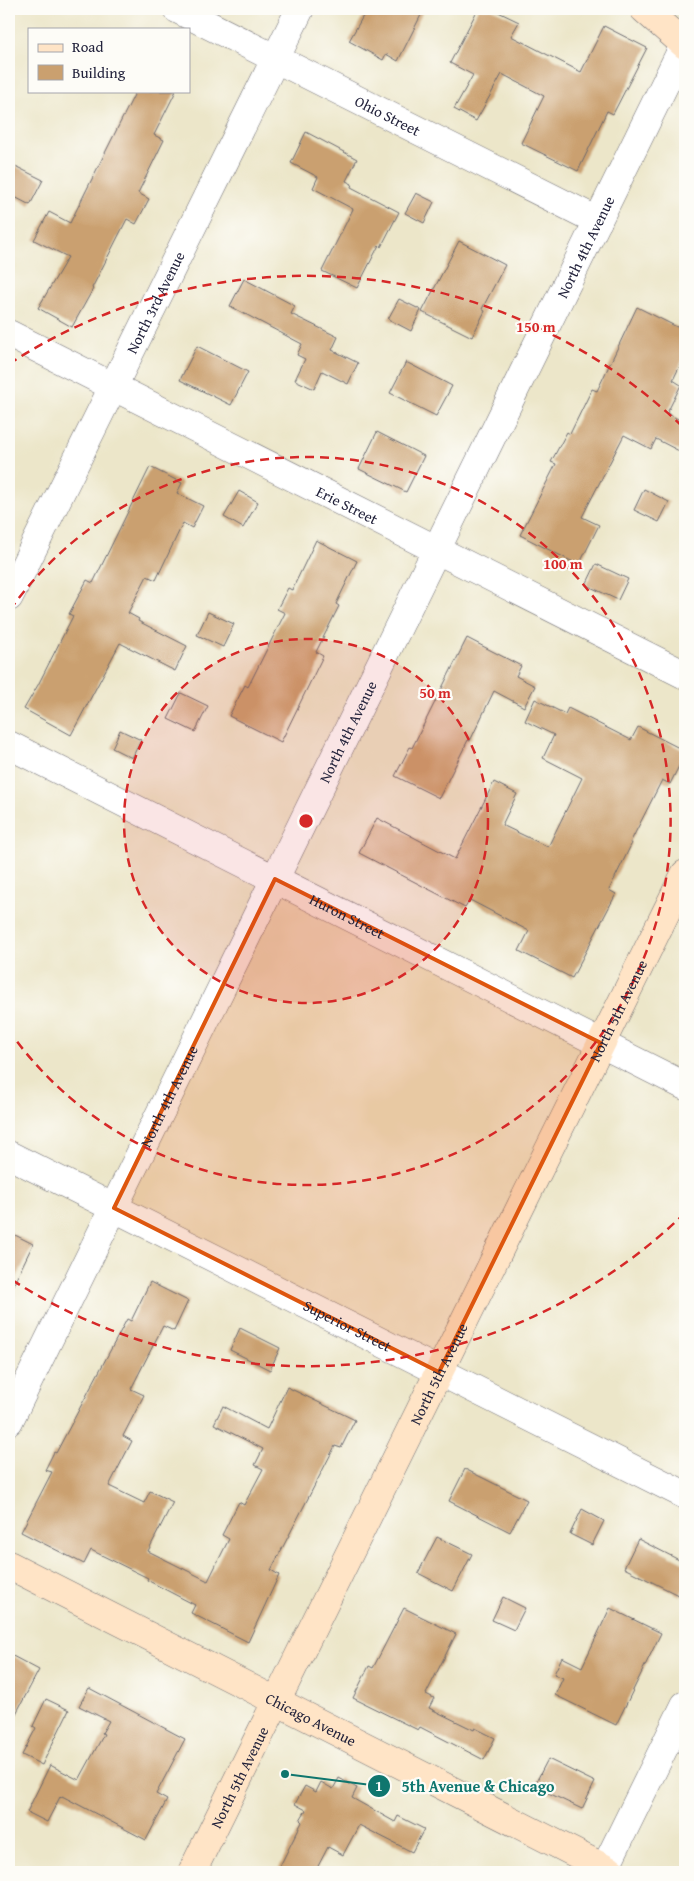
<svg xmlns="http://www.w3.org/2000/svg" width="694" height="1881" font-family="'Gentium Book Plus',serif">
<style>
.building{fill:#caa06f}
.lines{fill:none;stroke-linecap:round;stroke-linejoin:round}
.street-casing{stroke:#69676d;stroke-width:29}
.secondary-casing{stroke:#69676d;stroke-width:29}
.street{stroke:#fff;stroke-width:28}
.secondary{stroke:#ffe4c6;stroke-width:28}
.marked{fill:#de560e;fill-opacity:0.2;stroke:#de560e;stroke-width:4;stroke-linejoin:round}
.ring{fill:none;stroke:#d62828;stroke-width:2.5;stroke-dasharray:9 6}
.labels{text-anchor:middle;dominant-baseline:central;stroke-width:4.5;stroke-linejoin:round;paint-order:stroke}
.street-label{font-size:15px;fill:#22223b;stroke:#fdfcf7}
.centre{fill:#d62828;stroke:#fdfcf7;stroke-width:2.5}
.ring-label{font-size:15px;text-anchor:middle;font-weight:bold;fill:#d62828;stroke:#fdfcf7;stroke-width:4.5;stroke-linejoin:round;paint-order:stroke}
.leader{fill:none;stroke:#0f766e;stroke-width:2}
.callout-dot{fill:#0f766e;stroke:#fdfcf7;stroke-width:2}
.mark-label{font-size:15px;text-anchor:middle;font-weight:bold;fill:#fff}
.callout-label{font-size:16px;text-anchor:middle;font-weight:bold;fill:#0f766e;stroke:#fdfcf7;stroke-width:4.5;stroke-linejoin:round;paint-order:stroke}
</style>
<rect width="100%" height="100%" fill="#fdfcf7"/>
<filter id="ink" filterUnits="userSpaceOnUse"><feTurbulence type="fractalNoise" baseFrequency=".02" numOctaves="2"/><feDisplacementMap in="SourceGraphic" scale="10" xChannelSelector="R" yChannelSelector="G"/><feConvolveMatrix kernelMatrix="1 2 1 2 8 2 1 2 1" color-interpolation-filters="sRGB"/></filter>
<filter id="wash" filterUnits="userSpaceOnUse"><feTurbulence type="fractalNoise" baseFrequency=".0096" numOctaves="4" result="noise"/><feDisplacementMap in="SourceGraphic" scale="20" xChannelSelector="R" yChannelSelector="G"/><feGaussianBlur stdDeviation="1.12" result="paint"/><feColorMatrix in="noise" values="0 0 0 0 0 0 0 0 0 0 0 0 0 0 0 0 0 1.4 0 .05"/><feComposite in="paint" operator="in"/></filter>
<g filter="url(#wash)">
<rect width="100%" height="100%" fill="#ece6c9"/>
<g id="blocks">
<g class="building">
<path d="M367,9H424L398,61L386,54L383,60L349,41Z"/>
<path d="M478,9H492L519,22L511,36L581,72L604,26L647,48L613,114L607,111L578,171L521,143L544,96L502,74L476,121L454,109L473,75L450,63Z"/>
<path d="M136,91H176L154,135L164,140L138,193L149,199L136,224L127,219L92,288L93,289L72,327L38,308L68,257L34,240L49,212L70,223Z"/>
<path d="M306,132L357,159L346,181L352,184L351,187L399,212L381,247L379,245L357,288L322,271L353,209L313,188L318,177L291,163Z"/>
<path d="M9,163L43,180L30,205L9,194Z"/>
<path d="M416,193L434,202L424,223L405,213Z"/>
<path d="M459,241L505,265L482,309L485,311L472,337L422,312Z"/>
<path d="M244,279L295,306L291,314L338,337L332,350L358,363L348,384L322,371L314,389L295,380L305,359L297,355L302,344L230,306Z"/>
<path d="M399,299L421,310L411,331L388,319Z"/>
<path d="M637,307L685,331V355L673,380L681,385L667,413L685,423V454L656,439L651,449L624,435L582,517L599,525L579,565L520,535L556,464L551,462L567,432L570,434L592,389L597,391Z"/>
<path d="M197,346L248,372L231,405L180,380Z"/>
<path d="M406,362L452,386L436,416L390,393Z"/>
<path d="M377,432L424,456L406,492L359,469Z"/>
<path d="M150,467L182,483L177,493L203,506L192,528L183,523L156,580L147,576L128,613L139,619L138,621L187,646L175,671L120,643L71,735L24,709L38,685L73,616L69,614L87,580L93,583Z"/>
<path d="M644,489L669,502L659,522L634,510Z"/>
<path d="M239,491L258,502L243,528L224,517Z"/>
<path d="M316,540L357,561L336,604L339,606L316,652L323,656L281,742L229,716L245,685L248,687L285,613L277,609L288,588L292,590Z"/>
<path d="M596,564L628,579L618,600L586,585Z"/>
<path d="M208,612L234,624L223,647L197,635Z"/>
<path d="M467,638L521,666L516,676L535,686L524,707L494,691L470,741L468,740L439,798L395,776L410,747L412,748Z"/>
<path d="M181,693L208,706L195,732L168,719Z"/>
<path d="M535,699L565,714L568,708L631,740L638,727L685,751V754L670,784L662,780L630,843H632L609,890L616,894L572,978L519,951L529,931L470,900L465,908L359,853L377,818L455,859L494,782L517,794L502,825L548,847L582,778L543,758L554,735L525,721Z"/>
<path d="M120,730L141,740L132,758L112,748Z"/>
<path d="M9,1232L33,1244L9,1294Z"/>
<path d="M150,1282L188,1301L174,1331L163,1326L131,1389L144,1395L123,1436L132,1441L109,1486L144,1503L150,1491L173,1502L148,1551L208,1581L229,1539L222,1535L239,1502L244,1505L263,1469L255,1465L263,1449L214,1424L223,1406L267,1429L287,1387L355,1420L341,1448L335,1446L271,1570L279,1575L248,1642L191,1613L195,1605L147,1580L148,1578L91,1550L84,1564L21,1532L52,1472L45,1470L54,1452L56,1453L127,1319L131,1321Z"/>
<path d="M240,1328L280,1348L270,1370L230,1350Z"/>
<path d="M465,1469L527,1500L510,1532L449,1501Z"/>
<path d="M582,1509L604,1521L592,1545L570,1534Z"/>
<path d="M437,1537L472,1554L453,1591L418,1573Z"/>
<path d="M638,1539L685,1563V1586L680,1596L624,1568Z"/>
<path d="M503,1597L525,1608L514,1630L492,1620Z"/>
<path d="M404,1608L456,1634L426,1694L434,1698L429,1708L474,1730L475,1728L495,1738L484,1760L420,1727L418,1730L353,1698L369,1666L373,1668Z"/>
<path d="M610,1608L661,1633L616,1725L555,1695L563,1678L554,1674L562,1657L582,1667Z"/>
<path d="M9,1654L39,1670L9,1727Z"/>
<path d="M89,1688L185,1739L156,1794L167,1800L146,1840L62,1796L61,1798L60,1797L47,1822L27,1812L50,1765L79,1780L104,1734L102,1733L109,1721L79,1706Z"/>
<path d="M46,1699L69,1710L42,1765L22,1755L36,1728L33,1726Z"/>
<path d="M548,1759L595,1782L582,1809L534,1786Z"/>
<path d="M339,1778L357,1788L352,1798L395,1822L398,1816L424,1829L412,1852L359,1825L343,1855L328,1847L315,1872H277L302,1822L300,1820L306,1810L295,1804L305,1786L316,1792L321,1782L333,1789Z"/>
</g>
</g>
</g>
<g filter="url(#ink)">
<use href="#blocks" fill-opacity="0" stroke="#69676d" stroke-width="1"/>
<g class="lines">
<defs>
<g id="street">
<path id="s1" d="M177,9L598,221"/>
<path id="s2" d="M9,334L685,675"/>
<path id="s3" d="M9,597L300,9"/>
<path id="s4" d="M9,745L685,1086"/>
<path id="s5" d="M9,1155L685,1495"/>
<path id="s6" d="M9,1421L685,43"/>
<path d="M603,1872L685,1705"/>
</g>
<g id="secondary">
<path d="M644,9L685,45"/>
<path id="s7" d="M9,1565L612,1872"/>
<path id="s8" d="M192,1872L685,874"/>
</g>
</defs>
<use href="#street" class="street-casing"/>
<use href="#secondary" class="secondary-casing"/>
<use href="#street" class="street"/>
<use href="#secondary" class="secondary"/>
</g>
</g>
<path class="marked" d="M275,879L601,1043L439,1372L114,1208Z"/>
<circle cx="306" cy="821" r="182" fill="#d62828" fill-opacity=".12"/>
<g class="ring">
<circle cx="306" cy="821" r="182"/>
<path d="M10 610A364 364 0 1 1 10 1032"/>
<path d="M685 1213A545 545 0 0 1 9 1278M9 364A545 545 0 0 1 685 429"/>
</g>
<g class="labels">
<g class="street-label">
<text stroke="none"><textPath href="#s1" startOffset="236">Ohio Street</textPath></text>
<text stroke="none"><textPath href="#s6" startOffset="1308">North 4th Avenue</textPath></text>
<text stroke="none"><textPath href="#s3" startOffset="329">North 3rd Avenue</textPath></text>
<text stroke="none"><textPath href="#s2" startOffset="379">Erie Street</textPath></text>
<text stroke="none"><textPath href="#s6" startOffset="768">North 4th Avenue</textPath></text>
<text stroke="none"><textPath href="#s4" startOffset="379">Huron Street</textPath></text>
<text stroke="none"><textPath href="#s8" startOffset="961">North 5th Avenue</textPath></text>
<text stroke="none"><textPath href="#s6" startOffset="362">North 4th Avenue</textPath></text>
<text stroke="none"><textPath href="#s5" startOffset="379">Superior Street</textPath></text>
<text stroke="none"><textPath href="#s8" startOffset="556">North 5th Avenue</textPath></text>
<text stroke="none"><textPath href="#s7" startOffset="339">Chicago Avenue</textPath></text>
<text stroke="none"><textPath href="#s8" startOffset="106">North 5th Avenue</textPath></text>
</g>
</g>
<circle cx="306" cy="821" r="8" class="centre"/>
<g class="ring-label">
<text x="536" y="332">150 m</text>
<text x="563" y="569">100 m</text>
<text x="435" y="698">50 m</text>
</g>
<path class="leader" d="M285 1774L379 1786"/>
<g class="callout-dot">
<circle cx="285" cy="1774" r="5"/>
<circle cx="379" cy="1786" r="12"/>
</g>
<g class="mark-label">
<text x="379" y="1791">1</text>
</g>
<g class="callout-label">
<text x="478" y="1792">5th Avenue &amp; Chicago</text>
</g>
<rect width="694" height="1881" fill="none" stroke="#fdfcf7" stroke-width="30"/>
<rect x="28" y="28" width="162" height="65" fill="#fdfcf7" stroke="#a5a5ac"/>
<rect x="38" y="44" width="25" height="8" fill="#ffe4c6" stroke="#a5a5ac"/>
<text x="72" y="52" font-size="15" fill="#22223b">Road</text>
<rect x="38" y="65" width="25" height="15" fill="#caa06f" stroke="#a5a5ac"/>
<text x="72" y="78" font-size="15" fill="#22223b">Building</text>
</svg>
